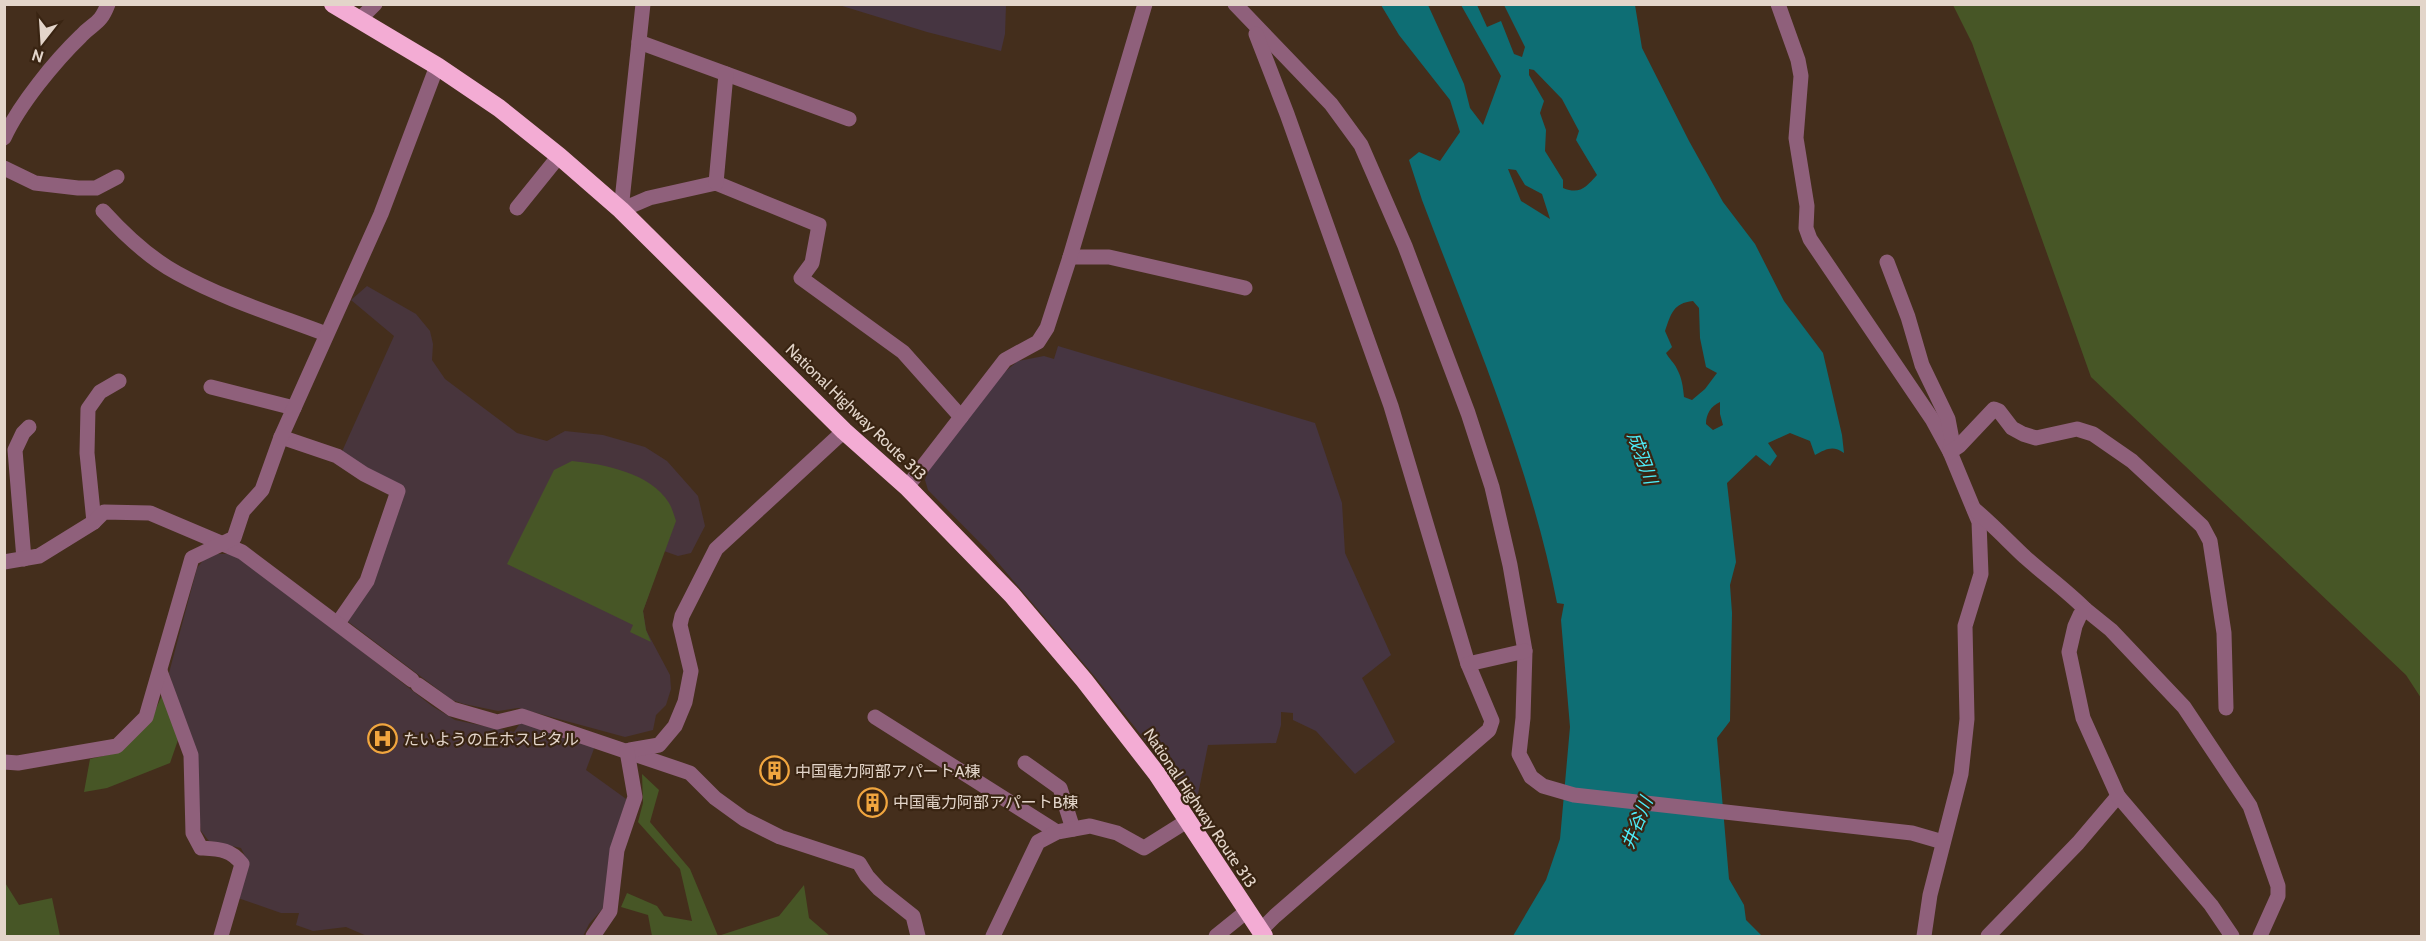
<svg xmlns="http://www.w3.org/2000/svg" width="2426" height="941" font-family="Cabin,'Noto Sans JP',sans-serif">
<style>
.industrial{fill:#463541}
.medical{fill:#48353c}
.green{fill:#475626}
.water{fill:#0e6e74;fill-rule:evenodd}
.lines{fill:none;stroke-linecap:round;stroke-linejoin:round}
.minor{stroke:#8f607b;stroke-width:15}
.highway{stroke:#f3acd4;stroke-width:18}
.labels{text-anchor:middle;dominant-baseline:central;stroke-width:4.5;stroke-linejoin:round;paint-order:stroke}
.street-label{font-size:16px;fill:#e3d5ca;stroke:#392412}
.poi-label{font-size:16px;fill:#e3d5ca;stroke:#392412;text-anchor:start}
.water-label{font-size:18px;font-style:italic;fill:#4dedf9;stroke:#392412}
</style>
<rect width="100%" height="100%" fill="#442e1c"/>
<g class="industrial">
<path d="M839,5H1006L1005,34L1001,51L927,32Z"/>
<path d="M1058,346L1315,423L1342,503L1345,553L1391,655L1362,678L1395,742L1355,774L1316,731L1293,720V713L1281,712V725L1276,743L1208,745L1195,809L1167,768L1096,678L989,552L928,490L925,480L928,470L1002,374L1018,361L1044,356L1054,359Z"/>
</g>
<g class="medical">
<path d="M367,286L416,314L430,331L433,344L432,360L445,379L517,433L547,441L565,431L603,435L645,447L667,461L698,496L705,526L691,553L678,556L664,551L643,611L646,630L670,675L671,689L666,705L656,715L653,730L625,737L518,708L498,711L464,704L452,700L338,614L361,579L393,485L340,456L394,336L351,300Z"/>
<path d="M215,554H228L244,559L432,706L455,720L514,732L521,722L595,746L586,770L629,801L605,906L589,924L583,936H367L346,927L313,931L296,925L299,913H281L238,898L249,864L241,848L209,841L201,831L183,720L169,673L197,568L205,558Z"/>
</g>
<g class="green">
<path d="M1953,5H2421V698L2406,675L2091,377L1972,43Z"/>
<path d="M572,461C604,464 651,473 669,503C672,508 674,515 676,521L643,611L646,630L651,642L630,632L633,625L507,564L554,470Z"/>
<path d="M163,693L178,740L170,763L107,788L84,792L90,759L120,752L151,720Z"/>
<path d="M642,774L659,790L650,822L690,869L718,936L779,916L804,885L809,918L830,936H652L648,915L621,907L627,893L657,906L664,916L692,921L680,869L638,822L643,803Z"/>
<path d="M4,881L19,905L52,898L60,936H5Z"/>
</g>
<path class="water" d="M1381,5H1428L1464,84L1470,108L1483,125L1501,76L1461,5H1477L1487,27L1501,21L1514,54L1522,57L1525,47L1504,5H1635L1642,48L1689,141L1723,202L1755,244L1784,301L1823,353L1842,435L1844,453C1833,445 1826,449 1815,455L1810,441L1790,433L1768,443L1777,456L1770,466L1756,455L1727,483L1736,562L1730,585L1732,613L1730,721L1717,738L1729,879L1744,905L1746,920L1762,936H1513L1546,880L1560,839L1570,727L1561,620L1564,604L1557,603C1530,464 1472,332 1422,200L1409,160L1419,152L1440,161L1460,132L1450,100L1399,35ZM1529,69L1534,70L1562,99L1579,131L1576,140L1597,175C1586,187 1580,195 1563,188V180L1545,151L1546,130L1540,113L1544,101L1529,75ZM1508,169L1516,170L1525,185L1542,194L1550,219L1521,201ZM1693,301L1699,308L1700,338L1706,367L1717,373L1705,389L1692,400L1684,397C1683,387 1682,378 1677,369C1674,362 1669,359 1666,353L1672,347L1665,331C1671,314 1673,303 1693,301ZM1720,402V414L1723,425L1713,430L1706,424C1706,414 1711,406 1720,402Z"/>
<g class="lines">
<g class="minor">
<path d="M643,4L621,210L649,198L716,183L819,225L812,263L801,278L903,352L961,417"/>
<path d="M1235,4L1331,104L1361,145L1405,246L1468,413L1492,487L1510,565L1525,651L1523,718L1519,754L1531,777L1543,786L1574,795L1912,833L1943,842"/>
<path d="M1778,4L1798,60L1801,76L1796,138L1807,206L1806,228L1810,239L1932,419L1950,452L1979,522L1981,574L1965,626L1967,719L1961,774L1930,895L1924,936"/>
<path d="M360,19L375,4"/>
<path d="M1256,34L1287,114L1391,406L1468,664L1492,721L1489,730L1275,916L1260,931"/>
<path d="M639,42L849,119"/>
<path d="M4,138C19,105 55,61 81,36C94,22 100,25 108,4"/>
<path d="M4,168L35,183L78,188H96L117,177"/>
<path d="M716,183L726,74"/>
<path d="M517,208L559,156"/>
<path d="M103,211C123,233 151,259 177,273C224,299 276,315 326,334"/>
<path d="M1070,257H1109L1245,288"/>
<path d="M1887,262L1908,317L1922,365L1948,419L1952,440L1950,449"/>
<path d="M211,387L294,408"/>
<path d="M281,437L337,456L364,474L398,491L367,581L338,623"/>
<path d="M1950,452L1959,446L1994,409L1999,411L2012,428L2023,434L2036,438L2077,429L2093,434L2132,461L2202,526L2210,541L2224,633L2226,708"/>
<path d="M907,487L1005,360L1038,342L1047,328L1070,257L1145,4"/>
<path d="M1974,509C1992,524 2008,541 2025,557C2045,575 2066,590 2085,609"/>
<path d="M94,522L87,453L88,409L100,392L119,381"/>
<path d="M24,559L15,450L23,433L29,427"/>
<path d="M4,562L39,556L94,522L104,512L150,513L242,552L412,680"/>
<path d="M1468,664L1525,651"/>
<path d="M160,671L191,755L193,833L201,848C219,849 231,849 242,864L221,936"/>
<path d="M418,685L452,709L497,722L522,716L690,773L715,798L744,819L780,837L859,863L867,876L879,889L913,916L918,936"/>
<path d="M875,717L1057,832"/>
<path d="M630,750L659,745L675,726L685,702L691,671L680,625L682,616L716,549L844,431"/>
<path d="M4,762L18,763L117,746L146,717L192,558L234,538L243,511L262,490L281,437L381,214L437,66"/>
<path d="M1025,763L1060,788L1073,829"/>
<path d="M593,936L610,911L617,850L635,797L627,751"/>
<path d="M993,936L1038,842L1057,832L1090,826L1117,833L1144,848L1187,821"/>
<path d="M1216,936L1247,911"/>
<path d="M1988,936L2078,843L2118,796"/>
<path d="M2232,936L2211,905L2118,796L2083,718L2069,652L2075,626L2080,615L2085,609L2111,630L2184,707L2250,806L2278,886V896L2260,936"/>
</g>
<path class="highway" d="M333,4L437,66L499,108L559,156L621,210L844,431L907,487L1012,595L1084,680L1157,774L1264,936"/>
</g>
<defs>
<symbol id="hospital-ring" viewBox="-11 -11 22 22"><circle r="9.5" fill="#392412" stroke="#f1a63f" stroke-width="1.5"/><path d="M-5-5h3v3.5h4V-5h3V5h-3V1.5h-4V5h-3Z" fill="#f1a63f"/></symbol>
<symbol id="building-ring" viewBox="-11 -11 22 22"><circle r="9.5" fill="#392412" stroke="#f1a63f" stroke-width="1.5"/><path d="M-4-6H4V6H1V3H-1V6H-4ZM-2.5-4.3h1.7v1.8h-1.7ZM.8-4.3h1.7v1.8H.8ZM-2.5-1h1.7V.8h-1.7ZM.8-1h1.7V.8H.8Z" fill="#f1a63f"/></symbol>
</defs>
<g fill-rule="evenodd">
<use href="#hospital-ring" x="366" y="722" width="33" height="33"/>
<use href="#building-ring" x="758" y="754" width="33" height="33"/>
<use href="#building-ring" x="856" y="786" width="33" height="33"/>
</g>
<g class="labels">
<g class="street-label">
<text transform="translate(856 412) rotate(44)">National Highway Route 313</text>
<text transform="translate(1200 808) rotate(56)">National Highway Route 313</text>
</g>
<g class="poi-label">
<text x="403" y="739">たいようの丘ホスピタル</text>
<text x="795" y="771">中国電力阿部アパートA棟</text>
<text x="893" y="802">中国電力阿部アパートB棟</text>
</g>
<g class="water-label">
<text transform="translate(1642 458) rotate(70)">成羽川</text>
<text transform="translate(1637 823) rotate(-68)">井谷川</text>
</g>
</g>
<rect width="2426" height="941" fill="none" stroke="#e3d5ca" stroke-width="12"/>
<g transform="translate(42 42) rotate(197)" stroke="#392412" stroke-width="4.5" paint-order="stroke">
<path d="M0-4.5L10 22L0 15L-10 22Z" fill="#e3d5ca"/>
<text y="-9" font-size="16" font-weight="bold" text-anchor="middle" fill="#e3d5ca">N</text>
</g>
</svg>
